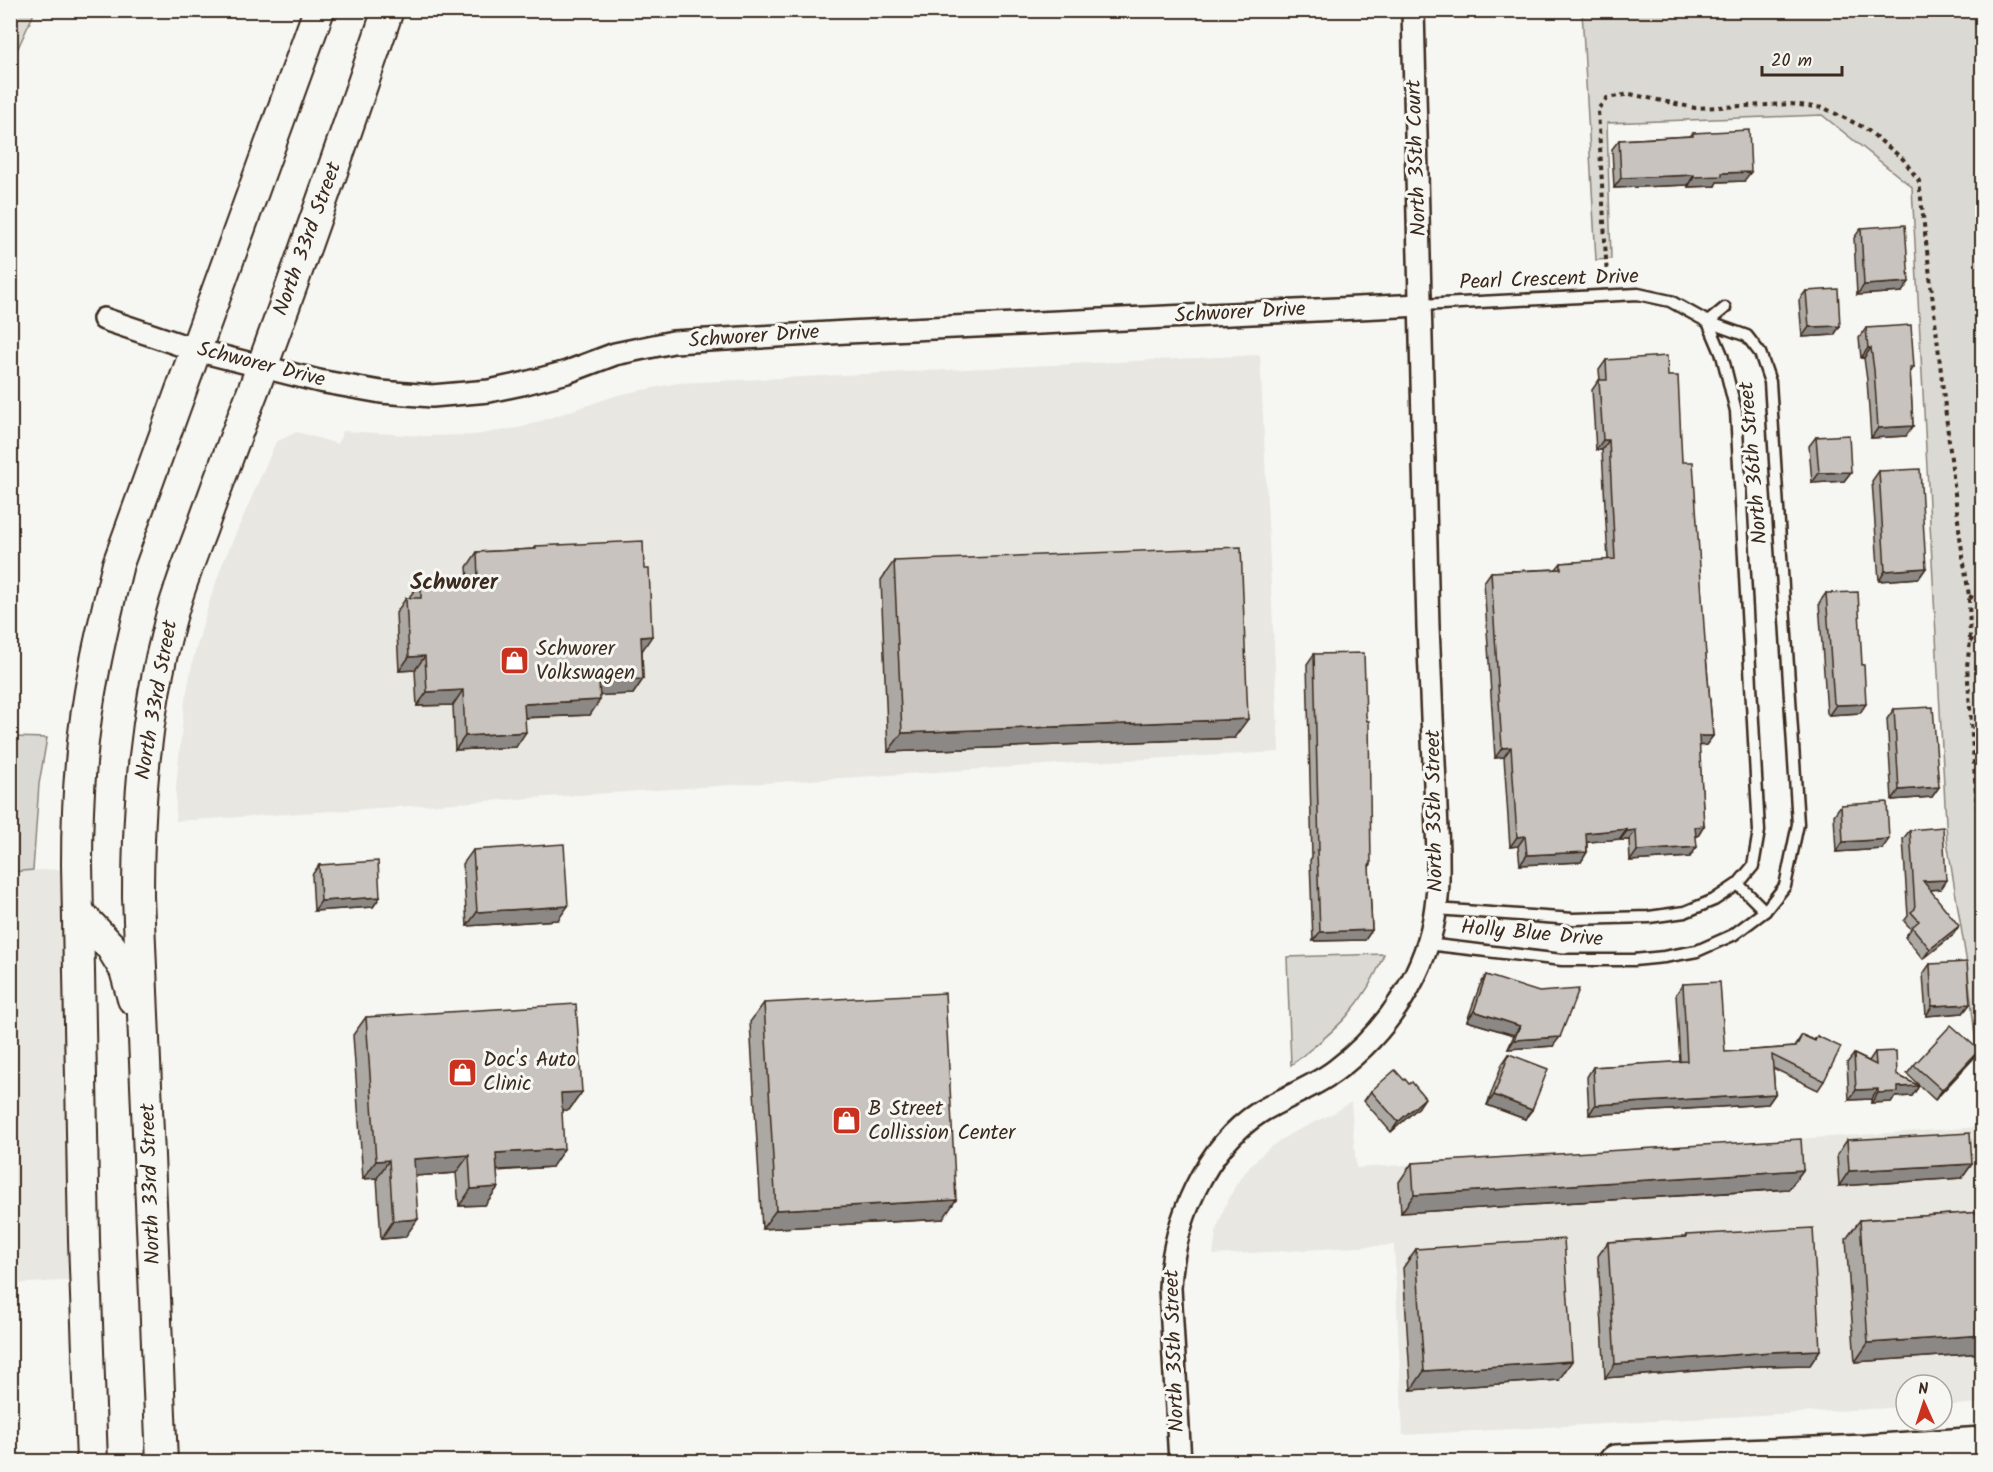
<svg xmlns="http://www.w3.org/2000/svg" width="1993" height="1472" font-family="Kalam,sans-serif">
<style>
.built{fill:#e8e7e2}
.green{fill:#dad9d3;stroke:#8a8278;stroke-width:1.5}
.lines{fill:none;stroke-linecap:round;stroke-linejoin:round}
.lane-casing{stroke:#3b2a1e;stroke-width:15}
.street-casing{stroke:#3b2a1e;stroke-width:26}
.secondary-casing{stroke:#3b2a1e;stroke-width:34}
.primary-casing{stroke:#3b2a1e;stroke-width:38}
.path{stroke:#3b2a1e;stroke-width:4;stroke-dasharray:4.5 4.5;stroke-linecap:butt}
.lane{stroke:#f6f6f2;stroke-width:10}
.street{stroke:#f6f6f2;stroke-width:21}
.secondary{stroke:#f6f6f2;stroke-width:30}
.primary{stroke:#f6f6f2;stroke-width:33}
.wall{fill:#aca8a3;stroke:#3b2a1e;stroke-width:1.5}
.shaded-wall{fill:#8c8885;stroke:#3b2a1e;stroke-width:1.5}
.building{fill:#c8c3be;stroke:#3b2a1e;stroke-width:1.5}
.labels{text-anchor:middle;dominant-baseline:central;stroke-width:6;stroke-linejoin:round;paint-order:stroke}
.street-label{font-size:21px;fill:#3b2a1e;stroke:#f6f6f2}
.poi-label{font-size:21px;fill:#3b2a1e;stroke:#f6f6f2;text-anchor:start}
.neighbourhood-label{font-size:22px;font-weight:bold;fill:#3b2a1e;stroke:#f6f6f2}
</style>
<rect width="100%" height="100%" fill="#f6f6f2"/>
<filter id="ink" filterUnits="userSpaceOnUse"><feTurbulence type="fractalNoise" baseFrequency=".0167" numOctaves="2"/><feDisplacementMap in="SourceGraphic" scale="12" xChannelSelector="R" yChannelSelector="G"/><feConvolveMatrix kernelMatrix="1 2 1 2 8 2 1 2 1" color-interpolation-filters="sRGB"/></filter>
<g filter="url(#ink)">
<g class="built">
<path d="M1260,355L1279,752L1090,762L176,821V788L184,707L193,660L209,603L222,565L276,442L297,432L338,444L343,431L423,436L475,435L523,427L618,395L678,383Z"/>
<path d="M63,869L76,1280L11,1284V872Z"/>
<path d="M1351,1102L1356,1168L1982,1127V1403L1942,1406V1385H1906V1407L1403,1435L1394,1245L1213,1255L1217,1228L1225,1206L1237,1183L1252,1164L1269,1148L1290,1134L1334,1113Z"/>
</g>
<g class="green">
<path d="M11,10L35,11L11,63L10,11Z"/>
<path d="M1582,11H1982V1101L1967,964L1947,841L1912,187L1822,115L1607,123L1611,259L1596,260Z"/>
<path d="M11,737L47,738L39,784L33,870L11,872Z"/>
<path d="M1384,954C1364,1007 1335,1031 1291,1065L1287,957Z"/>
</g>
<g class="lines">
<defs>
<g id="lane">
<path d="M1421,305L1638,294L1670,301L1708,322L1747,336L1760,353L1770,382L1798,824L1785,886L1765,911L1733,935L1697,951L1664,957L1634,960H1562L1427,944"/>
<path d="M1708,322L1725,308"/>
<path d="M1738,884L1765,911"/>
<path d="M1436,909L1573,919L1649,917L1685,912L1714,900L1738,884L1753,866L1759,831L1736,411L1722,355L1708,322"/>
</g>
<g id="street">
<path d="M104,319L196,350L319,381L381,392L432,396L489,391L522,384L567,372L615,354L673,342L847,332L1421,305"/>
<path d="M1180,1462L1170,1288C1173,1223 1204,1148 1260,1112C1285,1097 1314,1087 1336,1070C1388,1031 1428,971 1436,906C1439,888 1438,870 1438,852L1428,627L1413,10"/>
</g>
<g id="secondary">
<path d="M78,912L111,947L125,970L133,999"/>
<path d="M92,1462L84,1240L77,864C77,830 78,797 81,763C86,696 102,630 118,564L319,10"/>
<path d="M162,1462L138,897C138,803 145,717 169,625C177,592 190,560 202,528C221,474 242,420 262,367C306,248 347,130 388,10"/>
</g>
<path id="primary" d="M1616,1462L1866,1452L1982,1444"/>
</defs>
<use href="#lane" class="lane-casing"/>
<use href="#street" class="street-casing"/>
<use href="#secondary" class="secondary-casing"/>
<use href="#primary" class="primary-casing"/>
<g class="path">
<path d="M1607,278L1598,109L1607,98L1630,94L1695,108L1791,104L1824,108L1865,128L1903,159L1919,181L1960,537L1969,596L1970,642L1967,666L1982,878"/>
<path d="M1969,596L1982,602"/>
<path d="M1970,642L1982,626"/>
</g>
<use href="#lane" class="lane"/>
<use href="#street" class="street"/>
<use href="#secondary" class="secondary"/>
<use href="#primary" class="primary"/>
</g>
<g class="wall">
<path d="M1693,133L1744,181L1717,182L1715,186L1688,187V185L1614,188L1612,149L1619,140L1690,136Z"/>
<path d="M1861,228L1902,292L1857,295L1854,238Z"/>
<path d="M1806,291L1840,326L1834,335L1802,337L1799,300Z"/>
<path d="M1866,328L1914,367L1910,373L1913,426L1906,436L1871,438L1867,380L1864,358H1861L1859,338Z"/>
<path d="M1606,360L1668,376L1682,462L1706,656L1713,736L1706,745L1699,746L1704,826L1698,836H1696L1690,857L1630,861L1629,840H1620V839L1587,842V852L1581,862L1520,865L1518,846L1510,847L1504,757L1495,758L1484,582L1491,572L1556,569L1561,563L1608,560L1602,450H1596L1592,390L1599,380H1600L1599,370Z"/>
<path d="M1816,437L1851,472L1844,481L1812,483L1809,446Z"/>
<path d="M1879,471L1926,568L1919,578L1879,581L1872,481Z"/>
<path d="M536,546L642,651L643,679L633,694L600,695L590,715L525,718L516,747L455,750L453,705L417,706L415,670L399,671L396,613L406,598H410V596L421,582L468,579L467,567L477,552L534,549Z"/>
<path d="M894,561L1234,738L888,752L881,580Z"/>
<path d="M1826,593L1862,665L1860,713L1829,715L1827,713L1819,603Z"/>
<path d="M1314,654L1371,864L1369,867L1372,930L1365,940L1313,941L1310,860L1312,857L1307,664Z"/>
<path d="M1894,709L1939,787L1932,797L1892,800L1887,719Z"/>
<path d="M1841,805L1882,849L1836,852L1834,815Z"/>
<path d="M1910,830L1940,889L1930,890L1952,936L1923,959L1905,937L1911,929L1904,921L1908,916L1903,839Z"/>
<path d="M473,850L558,920L467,926L463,864Z"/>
<path d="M319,865L380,897L373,907L314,911L312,875Z"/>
<path d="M1930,964L1970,1004L1963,1013L1926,1016L1923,974Z"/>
<path d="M1486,975L1553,1046L1508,1049L1514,1035L1467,1021L1480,985Z"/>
<path d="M1683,984L1725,1052L1794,1047L1802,1035L1814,1040L1817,1036L1824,1081L1818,1090L1773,1068L1775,1094L1768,1104L1589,1115L1587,1077L1593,1067L1680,1062L1676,994Z"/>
<path d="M764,1003L943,1219L762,1229L750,1022Z"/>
<path d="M366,1017L582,1092L569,1110H562L552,1167L497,1171L498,1187L485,1205L459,1206L456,1173L415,1176L405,1237L381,1239L377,1178L363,1179L353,1035Z"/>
<path d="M1979,1050L1972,1060L1935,1100L1907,1074L1914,1065Z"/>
<path d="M1875,1052L1897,1075L1919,1086L1912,1096L1895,1097L1891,1102L1871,1103V1099L1849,1100L1847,1063L1854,1054L1869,1061Z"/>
<path d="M1509,1054L1525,1119L1487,1105L1502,1064Z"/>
<path d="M1404,1080L1419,1107L1391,1132L1364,1101L1371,1091Z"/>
<path d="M1847,1140L1972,1164L1962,1178L1839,1186L1837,1155Z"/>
<path d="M1412,1163L1803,1170L1789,1189L1401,1213L1399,1182Z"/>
<path d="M1983,1212V1353L1855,1362L1846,1239L1860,1220Z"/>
<path d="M1686,1235L1820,1350L1810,1365L1760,1366L1605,1378L1598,1256L1608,1242L1685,1237Z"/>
<path d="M1416,1249L1559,1380L1411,1390L1403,1268Z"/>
</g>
<g class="shaded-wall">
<path d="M1751,172L1744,181L1717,182L1715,186L1688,187L1694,177L1722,173Z"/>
<path d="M1694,175L1688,185L1614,188L1621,178Z"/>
<path d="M1909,282L1902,292L1857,295L1864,285Z"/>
<path d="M1840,326L1834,335L1802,337L1809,327Z"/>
<path d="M1868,348H1871L1864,358H1861Z"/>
<path d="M1913,426L1906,436L1871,438L1878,428Z"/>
<path d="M1603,440H1609L1602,450H1596Z"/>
<path d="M1851,472L1844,481L1812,483L1819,473Z"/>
<path d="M1926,568L1919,578L1879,581L1885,571Z"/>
<path d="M652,636L642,651H631L641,637Z"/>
<path d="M425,656L415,670L399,671L409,657Z"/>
<path d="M643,679L633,694L589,696L599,681Z"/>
<path d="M463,690L453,705L417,706L427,692Z"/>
<path d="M600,700L590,715L514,718L524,704Z"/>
<path d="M1866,704L1860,713L1829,715L1836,705Z"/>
<path d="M1248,719L1234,738L888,752L902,733Z"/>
<path d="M526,732L516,747L455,750L465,736Z"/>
<path d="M1699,736H1713L1706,745L1692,746Z"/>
<path d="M1511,747L1504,757L1495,758L1502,748Z"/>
<path d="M1939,787L1932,797L1892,800L1899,790Z"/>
<path d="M1704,826L1698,836H1689L1695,827Z"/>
<path d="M1627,829L1620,839L1579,843L1586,833Z"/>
<path d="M1636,830L1629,840H1620L1627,831Z"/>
<path d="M1525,836L1518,846L1510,847L1517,837Z"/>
<path d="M1889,839L1882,849L1836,852L1843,842Z"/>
<path d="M1697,847L1690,857L1630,861L1637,851Z"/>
<path d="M1587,852L1581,862L1520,865L1527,855Z"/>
<path d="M1946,880L1940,889L1916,891L1923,881Z"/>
<path d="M380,897L373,907L314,911L321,901Z"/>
<path d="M568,906L558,920L467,926L477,912Z"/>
<path d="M1959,926L1952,936L1923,959L1930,949Z"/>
<path d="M1372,930L1365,940L1313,941L1320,932Z"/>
<path d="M1970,1004L1963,1013L1926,1016L1932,1006Z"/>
<path d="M1474,1011L1520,1026L1514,1035L1467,1021Z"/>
<path d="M1560,1037L1553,1046L1508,1049L1514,1040Z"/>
<path d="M1979,1050L1972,1060L1935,1100L1942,1090Z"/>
<path d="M1919,1086L1912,1096L1895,1097L1891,1102L1871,1103L1878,1093L1898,1087Z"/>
<path d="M1878,1089L1871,1099L1849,1100L1856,1090Z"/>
<path d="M582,1092L569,1110L548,1111L561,1093Z"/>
<path d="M1775,1094L1768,1104L1589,1115L1595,1105Z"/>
<path d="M1494,1095L1532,1110L1525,1119L1487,1105Z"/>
<path d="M1425,1098L1419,1107L1391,1132L1398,1122Z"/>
<path d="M564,1149L552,1167L483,1171L496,1153Z"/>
<path d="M469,1155L456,1173L402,1177L414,1159Z"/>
<path d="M389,1160L377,1178L363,1179L376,1161Z"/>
<path d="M1972,1164L1962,1178L1839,1186L1849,1171Z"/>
<path d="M1803,1170L1789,1189L1401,1213L1414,1195Z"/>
<path d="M498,1187L485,1205L459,1206L471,1189Z"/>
<path d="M956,1200L943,1219L762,1229L776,1210Z"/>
<path d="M418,1219L405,1237L381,1239L393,1221Z"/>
<path d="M1983,1335V1353L1855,1362L1868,1343Z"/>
<path d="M1820,1350L1810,1365L1760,1366L1605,1378L1615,1364L1770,1352Z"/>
<path d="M1572,1361L1559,1380L1411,1390L1424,1371Z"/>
</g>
<g class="building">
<path d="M1749,130L1751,172L1722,173V176L1694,177V175L1621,178L1619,140L1693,136V133Z"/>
<path d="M1905,225L1909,282L1864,285L1861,228Z"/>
<path d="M1838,289L1840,326L1809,327L1806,291Z"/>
<path d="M1911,325L1914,367H1910L1913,426L1878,428L1874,370L1871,348H1868L1866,328Z"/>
<path d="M1667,356L1668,376H1678L1682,462H1693L1706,656L1713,736H1699L1704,826L1695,827L1697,847L1637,851L1636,830L1627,831V829L1586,833L1587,852L1527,855L1525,836L1517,837L1511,747L1502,748L1491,572L1561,569V563L1615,559L1609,440H1603L1599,380H1607L1606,360Z"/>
<path d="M1849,435L1851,472L1819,473L1816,437Z"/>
<path d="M1920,469L1926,568L1885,571L1879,471Z"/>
<path d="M643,541L644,569H649L652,636L641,637L643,679L599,681L600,700L524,704L526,732L465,736L463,690L427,692L425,656L409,657L406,598H421V582L478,579L477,552L536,549V546Z"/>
<path d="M1241,547L1248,719L902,733L894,561Z"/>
<path d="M1858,592L1862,665H1864L1866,704L1836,705L1834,703L1826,593Z"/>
<path d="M1364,653L1366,716L1367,721H1369L1371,864L1369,865L1372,930L1320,932L1317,850H1319L1314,654Z"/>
<path d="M1933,707L1939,787L1899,790L1894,709Z"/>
<path d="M1887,802L1889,839L1843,842L1841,805Z"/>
<path d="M1943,827L1946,880L1923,881L1959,926L1930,949L1912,927L1919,921L1911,912L1915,909L1910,830Z"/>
<path d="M564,844L568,906L477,912L473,850Z"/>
<path d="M378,861L380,897L321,901L319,865Z"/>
<path d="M1967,962L1970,1004L1932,1006L1930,964Z"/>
<path d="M1486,975L1539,992L1579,989L1560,1037L1514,1040L1520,1026L1474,1011Z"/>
<path d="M1720,982L1725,1052L1796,1047L1802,1035L1815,1041L1817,1036L1841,1047L1824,1081L1772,1055L1775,1094L1595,1105L1593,1067L1687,1061L1683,984Z"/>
<path d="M945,993L956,1200L776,1210L764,1003Z"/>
<path d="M576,1004L582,1092L561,1093L564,1149L496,1153L498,1187L471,1189L469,1155L414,1159L418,1219L393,1221L389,1160L376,1161L366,1017Z"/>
<path d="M1951,1025L1979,1050L1942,1090L1914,1065Z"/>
<path d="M1896,1051L1897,1075L1919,1086L1898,1087V1092L1878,1093V1089L1856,1090L1854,1054L1876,1065L1875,1052Z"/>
<path d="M1509,1054L1548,1069L1532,1110L1494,1095Z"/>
<path d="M1395,1070L1404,1080L1405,1079L1409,1084L1412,1082L1425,1098L1398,1122L1371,1091Z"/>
<path d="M1970,1133L1972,1164L1849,1171L1847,1140Z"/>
<path d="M1801,1139L1803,1170L1414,1195L1412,1163Z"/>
<path d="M1983,1212V1335L1868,1343L1860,1220Z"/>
<path d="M1813,1228L1820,1350L1770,1352L1615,1364L1608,1242L1686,1237V1235Z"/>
<path d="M1564,1239L1572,1361L1424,1371L1416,1249Z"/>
</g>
</g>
<defs>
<symbol id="shop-square" viewBox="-11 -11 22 22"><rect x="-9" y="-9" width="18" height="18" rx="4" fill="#c8321e" stroke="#f6f6f2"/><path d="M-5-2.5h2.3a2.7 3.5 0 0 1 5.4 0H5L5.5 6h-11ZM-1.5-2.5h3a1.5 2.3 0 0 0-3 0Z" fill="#fff"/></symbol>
</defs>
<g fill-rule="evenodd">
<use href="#shop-square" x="498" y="644" width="33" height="33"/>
<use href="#shop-square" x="446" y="1056" width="33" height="33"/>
<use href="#shop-square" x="830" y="1104" width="33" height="33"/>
</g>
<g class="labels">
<g class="street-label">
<text transform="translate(1417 158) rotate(-92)">North 35th Court</text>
<text transform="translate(308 239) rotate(-70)">North 33rd Street</text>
<text transform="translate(1549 280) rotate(-2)">Pearl Crescent Drive</text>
<text transform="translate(1240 313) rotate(-3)">Schworer Drive</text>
<text transform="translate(754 337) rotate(-4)">Schworer Drive</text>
<text transform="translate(261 365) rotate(14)">Schworer Drive</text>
<text transform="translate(1754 463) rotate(-95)">North 36th Street</text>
<text transform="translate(157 700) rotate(-80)">North 33rd Street</text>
<text transform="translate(1435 811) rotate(-91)">North 35th Street</text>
<text transform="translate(1532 934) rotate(5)">Holly Blue Drive</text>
<text transform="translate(151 1184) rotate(-92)">North 33rd Street</text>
<text transform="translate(1175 1351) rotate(-92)">North 35th Street</text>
</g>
<g class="poi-label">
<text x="536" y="649">Schworer<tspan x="536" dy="24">Volkswagen</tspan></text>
<text x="483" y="1060">Doc's Auto<tspan x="483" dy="24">Clinic</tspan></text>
<text x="868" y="1109">B Street<tspan x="868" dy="24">Collission Center</tspan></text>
</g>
<g class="neighbourhood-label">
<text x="454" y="583">Schworer</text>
</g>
</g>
<rect width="1993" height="1472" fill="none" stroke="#f6f6f2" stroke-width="36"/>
<rect x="18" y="18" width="1957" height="1436" fill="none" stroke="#3b2a1e" stroke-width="2" filter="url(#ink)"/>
<g transform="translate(1924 1403) rotate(357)"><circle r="28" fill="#f6f6f2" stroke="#aba49d" stroke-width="1.5"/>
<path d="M0-4.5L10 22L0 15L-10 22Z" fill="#c8321e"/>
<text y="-9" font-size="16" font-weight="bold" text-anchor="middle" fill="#3b2a1e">N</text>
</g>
<path d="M1762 66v9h80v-9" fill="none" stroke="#3b2a1e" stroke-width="3"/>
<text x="1771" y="66" font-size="18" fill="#3b2a1e" stroke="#f6f6f2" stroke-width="4.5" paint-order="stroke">20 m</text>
</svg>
